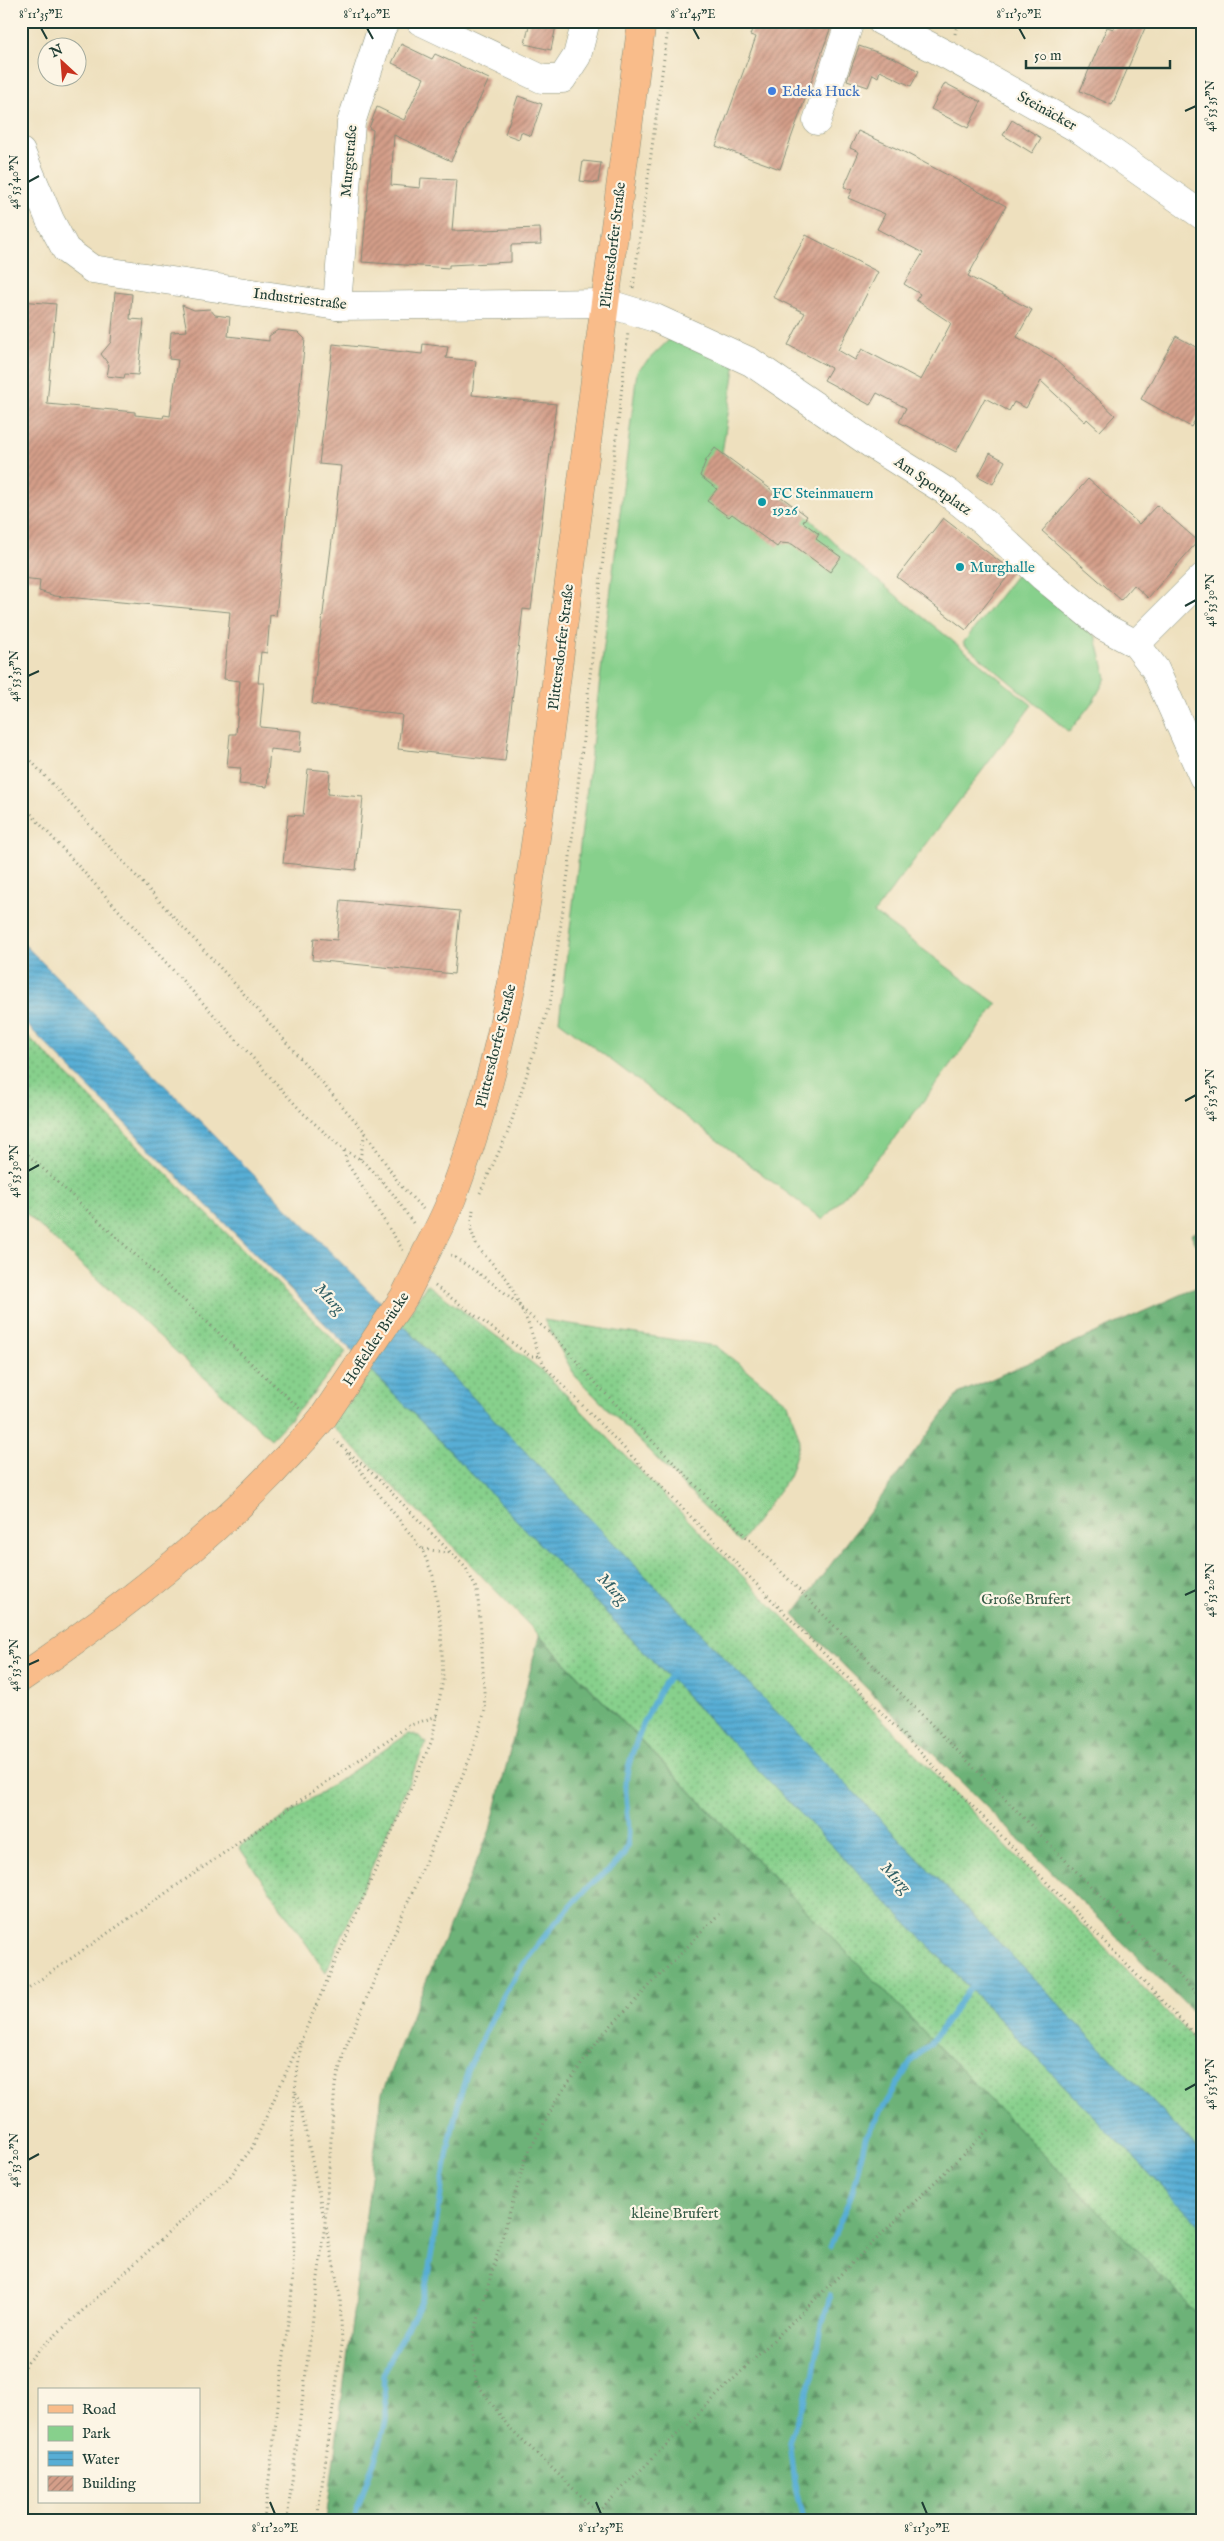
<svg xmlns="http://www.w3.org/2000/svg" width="1224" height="2541" font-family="'IM FELL English',serif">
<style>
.grass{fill:url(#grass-dots);stroke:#538660}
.forest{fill:url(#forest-firs);stroke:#467856}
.green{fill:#87d08c;stroke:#538660}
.water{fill:url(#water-rules);stroke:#3c7684}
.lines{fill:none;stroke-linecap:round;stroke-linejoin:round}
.stream{stroke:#58aed5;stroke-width:5.5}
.building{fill:url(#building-hatch)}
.minor-casing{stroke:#868e79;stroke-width:29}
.major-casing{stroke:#868e79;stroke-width:29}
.path{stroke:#868e79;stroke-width:3;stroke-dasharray:1 4;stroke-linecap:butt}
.minor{stroke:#fff;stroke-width:28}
.major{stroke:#f9bc8a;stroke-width:28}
.major-bridge-casing{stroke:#868e79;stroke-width:29;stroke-linecap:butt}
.major-bridge{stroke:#f9bc8a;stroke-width:28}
.ticks{fill:none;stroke:#1f3d34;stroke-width:2}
.shop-dot{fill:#3f7fe0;stroke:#fcf5e5;stroke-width:2}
.culture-dot{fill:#0f9aa8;stroke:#fcf5e5;stroke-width:2}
.labels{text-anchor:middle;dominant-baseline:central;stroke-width:4.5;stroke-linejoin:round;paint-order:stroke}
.shop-label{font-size:15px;fill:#366cbe;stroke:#fcf5e5;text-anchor:start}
.street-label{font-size:15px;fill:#1f3d34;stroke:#fcf5e5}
.culture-label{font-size:15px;fill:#0d838f;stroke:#fcf5e5;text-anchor:start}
.park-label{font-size:15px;fill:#345a46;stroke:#fcf5e5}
.water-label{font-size:16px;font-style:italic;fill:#305f64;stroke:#fcf5e5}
.neatline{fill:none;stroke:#1f3d34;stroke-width:2}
.ticks-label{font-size:12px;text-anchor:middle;fill:#1f3d34}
</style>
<defs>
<pattern id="grass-dots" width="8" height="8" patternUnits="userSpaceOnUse" patternTransform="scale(1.25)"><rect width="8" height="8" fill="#87d08c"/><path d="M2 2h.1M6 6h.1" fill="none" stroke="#6eaa73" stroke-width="1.8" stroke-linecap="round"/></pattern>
<pattern id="forest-firs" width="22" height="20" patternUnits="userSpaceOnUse" patternTransform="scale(1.25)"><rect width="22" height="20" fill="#6db278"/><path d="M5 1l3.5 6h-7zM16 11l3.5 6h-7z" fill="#599263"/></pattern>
<pattern id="water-rules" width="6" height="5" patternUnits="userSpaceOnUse" patternTransform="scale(1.25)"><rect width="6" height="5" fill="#58aed5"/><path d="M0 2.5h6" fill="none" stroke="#488fae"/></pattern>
<pattern id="building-hatch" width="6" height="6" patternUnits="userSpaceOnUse" patternTransform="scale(1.25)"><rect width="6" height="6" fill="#d49e89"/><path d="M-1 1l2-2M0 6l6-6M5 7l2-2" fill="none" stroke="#ab8271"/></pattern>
</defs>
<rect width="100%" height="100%" fill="#fcf5e5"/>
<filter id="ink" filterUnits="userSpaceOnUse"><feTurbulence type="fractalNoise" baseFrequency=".02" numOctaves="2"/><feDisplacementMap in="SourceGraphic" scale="10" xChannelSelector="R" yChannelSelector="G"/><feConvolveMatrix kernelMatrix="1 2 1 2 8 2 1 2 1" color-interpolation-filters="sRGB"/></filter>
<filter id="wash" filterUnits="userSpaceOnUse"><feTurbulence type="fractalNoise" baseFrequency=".0096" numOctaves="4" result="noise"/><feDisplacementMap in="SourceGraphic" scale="20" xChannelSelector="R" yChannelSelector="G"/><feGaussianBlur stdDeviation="1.12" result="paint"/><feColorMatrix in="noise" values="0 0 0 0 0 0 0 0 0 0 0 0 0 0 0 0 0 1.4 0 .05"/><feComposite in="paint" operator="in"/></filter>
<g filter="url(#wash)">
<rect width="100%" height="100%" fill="#eee0be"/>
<g class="grass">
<path d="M21,1029L346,1352L307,1401L271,1439L21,1209Z"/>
<path d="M427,1284L544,1372L1203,2049V2154L403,1325Z"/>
<path d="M544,1320L716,1346L788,1403L800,1441L789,1477L740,1543L575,1376Z"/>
<path d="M372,1371L1203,2229V2319L438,1531L331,1425Z"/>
<path d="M408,1734L420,1736L426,1743L326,1972L239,1847Z"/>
</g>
<g class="forest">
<path d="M1203,1229V1258L1191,1234Z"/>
<path d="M1203,1285V2022L793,1615L958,1394Z"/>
<path d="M539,1636L1203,2319V2520H326L382,2093L414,2010L490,1830Z"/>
</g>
<g class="green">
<path d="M674,335L736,362L722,453L807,516L851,559L1032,705L874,913L997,1004L892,1142L823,1220L559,1021L637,371Z"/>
<path d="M1018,573L1096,637L1106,678L1094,700L1069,732L963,643Z"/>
</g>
<path class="water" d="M21,941L403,1325L1203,2154V2229L372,1371L21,1019Z"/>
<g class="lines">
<g class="stream">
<path d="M830,2246L852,2193L866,2136L911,2062L931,2043L974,1982"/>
<path d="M356,2520V2512C364,2486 383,2443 386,2419C387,2402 380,2385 386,2368C396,2341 418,2318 425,2289C440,2217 444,2141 468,2071C476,2050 487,2028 497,2008C520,1963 554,1923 589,1886C599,1876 615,1868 623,1855C635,1838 624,1804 626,1783C627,1757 655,1691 673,1673"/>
<path d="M803,2520L794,2482L789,2441L813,2377L822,2326L830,2295"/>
</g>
</g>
<g id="blocks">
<g class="building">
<path d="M530,21H557L551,50L525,44Z"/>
<path d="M755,21H833L780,169L716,146L756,37L750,35Z"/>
<path d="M1117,21H1148L1112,105L1080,91L1107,27L1114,29Z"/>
<path d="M401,44L432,59L435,54L489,79L451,161L394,135L391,185L420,188L421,178L456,180L452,231L540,228L541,244L511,245V262L449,265V268L362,262L373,130L369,128L377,107L404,120L424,78L392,63Z"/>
<path d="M859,46L894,58L919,71L911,86L880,71L878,77L873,74L868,87L847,80Z"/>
<path d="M945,83L981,102L968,128L931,109Z"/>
<path d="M518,96L542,104L531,136L521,132L519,139L505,134Z"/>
<path d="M1012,120L1041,138L1032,153L1003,135Z"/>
<path d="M858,131L904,152L1006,206L968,276L1032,310L1017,337L1052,357L1115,415L1100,431L1087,419L1085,422L1041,381L1026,408L1014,402L1009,411L985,398L956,452L899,422L906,408L877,393L870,405L824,380L831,368L788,345L805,313L773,297L806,235L878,272L838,350L855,360L862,349L921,380L951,323L916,300L920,294L904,284L923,253L877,229L885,214L848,198L852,190L844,187L859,152L850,148Z"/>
<path d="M583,161L601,163L598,183L580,181Z"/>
<path d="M115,292L132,294L130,319L144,320L138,375L125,374L124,378L107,376L109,365L101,354L111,342Z"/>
<path d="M21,301L56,304L47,404L135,412V415L163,418L164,415L170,416L178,360L169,359L171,332L187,331L182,305L194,310L210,309L215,315L230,317L228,336L269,341V336L278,330L298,332L305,339L276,616L270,615L267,653L261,652L258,683H264L260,727L302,731L300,752L270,749L267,787L239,784L241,768L227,767L230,734H236L240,681L224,679L230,612L55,596L39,591L40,580L21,578Z"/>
<path d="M1176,336L1203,351V406L1191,427L1141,399Z"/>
<path d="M333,344L422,354L423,344L448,347L446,358L476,361L472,395L556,404L531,610L523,609L505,761L398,749L402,715L312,704L341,466L319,464Z"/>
<path d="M715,448L807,516L803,522L819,534L816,539L841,557L830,572L792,544L780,543L777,547L732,514L729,517L707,501L717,489L700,476L706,460Z"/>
<path d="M990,453L1005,461L993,484L978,476Z"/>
<path d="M1088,479L1139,524L1157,505L1198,541L1148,598L1134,585L1121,600L1042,531Z"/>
<path d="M943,518L1012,571L966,630L897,577Z"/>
<path d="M308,769L330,771L328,794L363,797L356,870L283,863L288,815L303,816Z"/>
<path d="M341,900L460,911L454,974L312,960L314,938L337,940Z"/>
</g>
</g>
</g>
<g filter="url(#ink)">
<use href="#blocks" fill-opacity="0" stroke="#868e79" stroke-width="1"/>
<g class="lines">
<defs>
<g id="minor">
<path d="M420,21L542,79H562L577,56L586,21"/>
<path d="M881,21L949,56L1082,131L1203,216"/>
<path d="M817,121L850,21"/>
<path d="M21,152L50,220L66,250L92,269L337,306L606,303L655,318L751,362L874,446L947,492L983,521L1043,577L1104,627L1136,644L1155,669L1203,777"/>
<path d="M337,306L351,123L382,27L386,21"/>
<path d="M1136,644L1203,577"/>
</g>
<g id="major">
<path d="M423,1259C434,1236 447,1214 455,1190C520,1015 537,828 561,644C587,436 615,229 642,21"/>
<path d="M21,1678C111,1617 197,1551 273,1472C290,1453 309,1436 324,1416"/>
</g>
</defs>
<use href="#minor" class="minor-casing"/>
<use href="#major" class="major-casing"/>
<g class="path">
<path d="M955,34L958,21"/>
<path d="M633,288L669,21"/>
<path d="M21,750L236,985L365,1132L400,1185L423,1209"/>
<path d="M21,803L303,1113L344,1150L360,1159L373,1171L393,1194L415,1226"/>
<path d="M21,1148L300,1409"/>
<path d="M344,1151L347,1163L403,1250"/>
<path d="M360,1159L365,1132"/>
<path d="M480,1193L508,1132L550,1003L569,866L628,332"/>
<path d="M473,1210L471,1230L477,1247L508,1280L521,1308L559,1341L600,1388L1203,2000"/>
<path d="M451,1255C465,1264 514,1296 521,1309C533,1328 534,1351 547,1369L1203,2043"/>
<path d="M435,1286L530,1356H538"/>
<path d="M423,1549L451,1553"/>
<path d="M21,1993L408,1726L437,1716"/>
<path d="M296,2093L302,2113L324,2218"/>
<path d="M21,2370L39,2350L229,2178L252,2148L300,2042"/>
<path d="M598,2512L989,2129"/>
<path d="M264,2520L292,2290L294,2242L292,2142L295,2090L302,2038L432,1740L443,1680L441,1627L433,1576L422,1549L345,1451"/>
<path d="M287,2520L325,2223L335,2085L346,2046L470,1758L485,1711L481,1630L477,1590L466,1568L375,1476L335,1440"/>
<path d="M317,2520L342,2345L340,2296L326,2227"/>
<path d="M606,2520L508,2426L476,2382L472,2340L526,2157L557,2099L603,2034L719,1914"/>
</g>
<use href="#minor" class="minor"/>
<use href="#major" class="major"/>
<defs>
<path id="major-bridge" d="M324,1416L404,1297L423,1259"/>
</defs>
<use href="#major-bridge" class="major-bridge-casing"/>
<use href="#major-bridge" class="major-bridge"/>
</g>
</g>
<path class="ticks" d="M41,28L47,39M367,28L373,39M693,28L699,39M1019,28L1025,39M1185,111L1196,106M28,182L39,176M1185,606L1196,600M28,676L39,671M1185,1101L1196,1095M28,1171L39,1165M1185,1595L1196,1590M28,1665L39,1660M1185,2090L1196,2084M28,2160L39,2154M270,2502L275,2514M596,2502L601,2514M922,2502L927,2514"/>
<circle class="shop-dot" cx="772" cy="91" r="5"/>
<g class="culture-dot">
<circle cx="762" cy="502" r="5"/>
<circle cx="960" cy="567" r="5"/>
</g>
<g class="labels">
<g class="shop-label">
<text x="782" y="91">Edeka Huck</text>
</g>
<g class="street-label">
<text transform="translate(1047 111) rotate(29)">Steinäcker</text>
<text transform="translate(349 161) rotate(-85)">Murgstraße</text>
<text transform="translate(613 245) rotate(-83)">Plittersdorfer Straße</text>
<text transform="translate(300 299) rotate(7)">Industriestraße</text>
<text transform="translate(933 486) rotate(35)">Am Sportplatz</text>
<text transform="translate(561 647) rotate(-83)">Plittersdorfer Straße</text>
<text transform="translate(496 1046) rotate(-76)">Plittersdorfer Straße</text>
<text transform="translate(376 1339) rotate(-57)">Hoffelder Brücke</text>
</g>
<g class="culture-label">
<text x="772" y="493">FC Steinmauern<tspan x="772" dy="17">1926</tspan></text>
<text x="970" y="567">Murghalle</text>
</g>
<g class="park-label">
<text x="1026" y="1599">Große Brufert</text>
<text x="675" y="2213">kleine Brufert</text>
</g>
<g class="water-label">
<text transform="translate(329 1299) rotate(46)">Murg</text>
<text transform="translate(612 1589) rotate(46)">Murg</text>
<text transform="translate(895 1878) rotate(46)">Murg</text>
</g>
</g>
<rect width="1224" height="2541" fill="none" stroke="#fcf5e5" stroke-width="55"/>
<rect x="38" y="2388" width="162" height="115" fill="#fcf5e5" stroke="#a4ab9e"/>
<rect x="48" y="2405" width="25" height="8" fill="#f9bc8a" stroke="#a4ab9e"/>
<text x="82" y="2414" font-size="15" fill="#1f3d34">Road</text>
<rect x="48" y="2426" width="25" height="15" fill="#87d08c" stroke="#a4ab9e"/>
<text x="82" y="2438" font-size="15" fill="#1f3d34">Park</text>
<rect x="48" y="2451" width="25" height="15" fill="url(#water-rules)" stroke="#a4ab9e"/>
<text x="82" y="2464" font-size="15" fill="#1f3d34">Water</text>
<rect x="48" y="2476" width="25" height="15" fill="url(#building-hatch)" stroke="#a4ab9e"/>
<text x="82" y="2488" font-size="15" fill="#1f3d34">Building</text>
<g transform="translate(62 62) rotate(334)"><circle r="24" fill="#fcf5e5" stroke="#a4ab9e"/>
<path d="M0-4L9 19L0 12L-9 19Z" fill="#c8321e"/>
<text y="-8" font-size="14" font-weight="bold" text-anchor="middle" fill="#1f3d34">N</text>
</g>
<path d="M1026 60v8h144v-8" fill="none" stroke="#1f3d34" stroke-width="2.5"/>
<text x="1034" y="60" font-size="15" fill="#1f3d34" stroke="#fcf5e5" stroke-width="4" paint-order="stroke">50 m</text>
<rect x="28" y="28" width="1168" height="2486" class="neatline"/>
<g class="ticks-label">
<text x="41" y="18">8°11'35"E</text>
<text x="367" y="18">8°11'40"E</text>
<text x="693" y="18">8°11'45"E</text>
<text x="1019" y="18">8°11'50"E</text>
<text transform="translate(1210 106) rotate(-90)" y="4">48°53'35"N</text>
<text transform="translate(14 182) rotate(-90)" y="4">48°53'40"N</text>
<text transform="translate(1210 600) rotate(-90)" y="4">48°53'30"N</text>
<text transform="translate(14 676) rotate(-90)" y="4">48°53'35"N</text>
<text transform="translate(1210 1095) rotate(-90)" y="4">48°53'25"N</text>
<text transform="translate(14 1171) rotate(-90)" y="4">48°53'30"N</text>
<text transform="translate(1210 1590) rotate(-90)" y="4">48°53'20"N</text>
<text transform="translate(14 1665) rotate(-90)" y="4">48°53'25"N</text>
<text transform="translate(1210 2084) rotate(-90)" y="4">48°53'15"N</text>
<text transform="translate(14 2160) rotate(-90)" y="4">48°53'20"N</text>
<text x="275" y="2532">8°11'20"E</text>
<text x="601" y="2532">8°11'25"E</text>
<text x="927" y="2532">8°11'30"E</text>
</g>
</svg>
